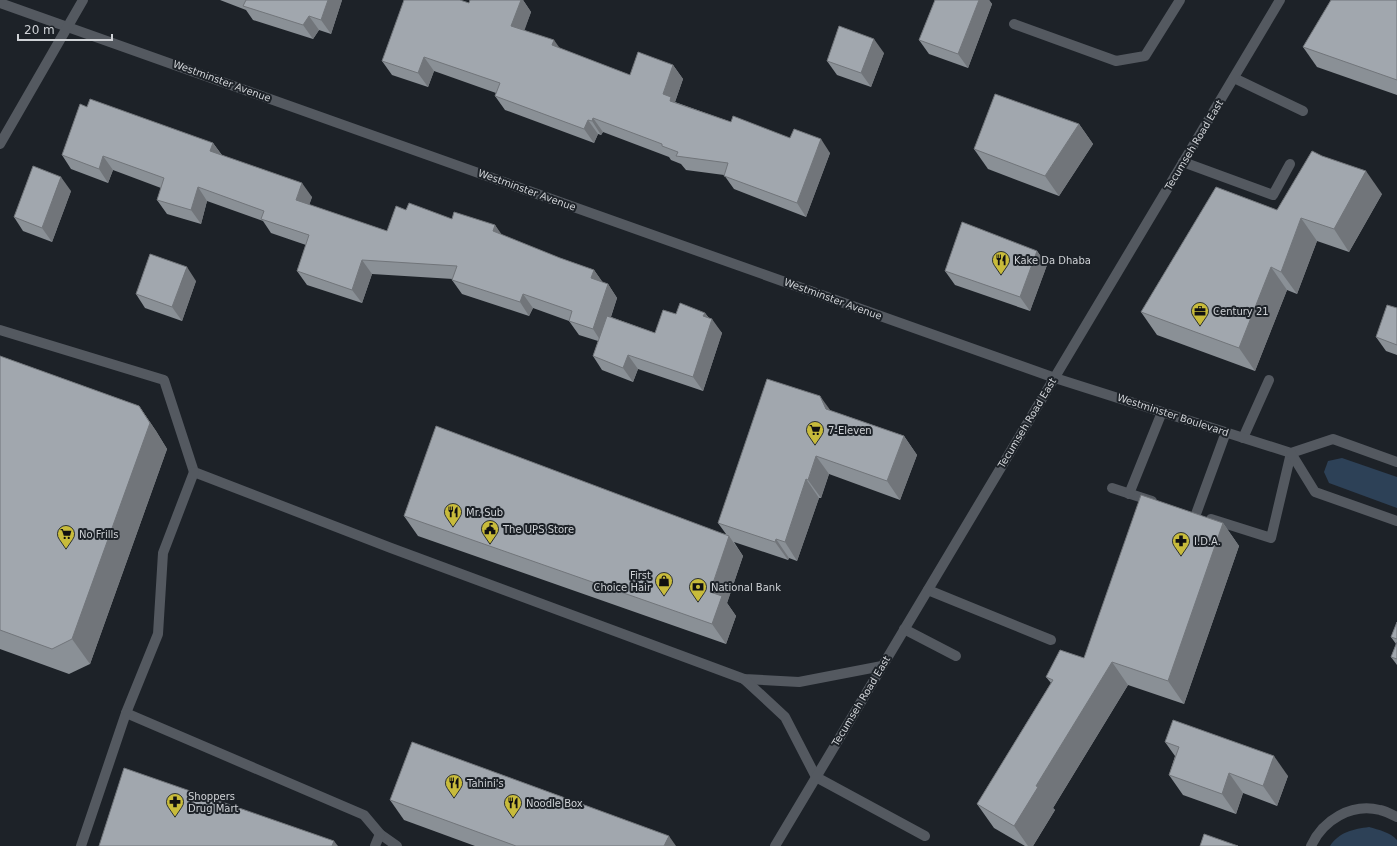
<svg xmlns="http://www.w3.org/2000/svg" width="1397" height="846" font-family="'DejaVu Sans',sans-serif">
<style>
.green{fill:#2d4157}
.lines{fill:none;stroke-linecap:round;stroke-linejoin:round}
.lane{stroke:#545960;stroke-width:10}
.street{stroke:#545960;stroke-width:10}
.secondary{stroke:#545960;stroke-width:10}
.wall{fill:#8a9096}
.shaded-wall{fill:#71757a}
.building{fill:#a1a7ae;stroke:#71757a}
.labels{text-anchor:middle;dominant-baseline:central;stroke-width:4;stroke-linejoin:round;paint-order:stroke}
.street-label{font-size:10px;fill:#cfd2d6;stroke:#1d2228}
.poi-label{font-size:10px;fill:#cfd2d6;stroke:#1d2228;text-anchor:start}
</style>
<rect width="100%" height="100%" fill="#1d2228"/>
<g class="green">
<path d="M1342,458L1397,477V508L1329,483L1324,472L1328,461Z"/>
<path d="M1369,827C1379,830 1390,832 1397,840V846H1330C1339,832 1354,829 1369,827Z"/>
</g>
<g class="lines">
<g class="lane">
<path d="M1014,24L1116,61L1145,56L1180,0"/>
<path d="M1234,78L1303,111"/>
<path d="M1183,162L1273,195L1290,164"/>
<path d="M0,330L164,380L194,472L391,548L744,679L799,682L882,666"/>
<path d="M1243,438L1269,380"/>
<path d="M194,472L163,553L158,634L126,713L364,815L380,834L397,846"/>
<path d="M1112,488L1152,501"/>
<path d="M1129,494L1162,412"/>
<path d="M1196,514L1226,432"/>
<path d="M1211,519L1271,538L1291,453"/>
<path d="M928,590L1051,640"/>
<path d="M904,629L956,656"/>
<path d="M744,679L785,717L816,777L925,836"/>
<path d="M81,846L126,713"/>
<path d="M375,846L380,834"/>
</g>
<g class="street">
<path d="M0,3L1055,378L1291,453L1333,439L1397,462"/>
<path d="M0,144L83,0"/>
<path d="M1291,453L1315,492L1397,521"/>
<path d="M1311,846C1323,820 1351,803 1380,810C1385,811 1391,814 1397,817"/>
</g>
<path class="secondary" d="M775,846L1280,0"/>
</g>
<g class="wall">
<path d="M220,0H342L331,34L319,30L313,39L253,20L246,10Z"/>
<path d="M470,0H523L531,12L524,30L559,48L630,75L673,65L683,79L675,102L731,122L790,138L830,153L806,217L734,189L724,175L686,170L681,164L671,160L669,157L603,132L601,135L598,134L594,143L505,110L495,96L496,93L434,71L428,87L392,75L382,61L469,3Z"/>
<path d="M935,0H989L992,4L968,68L929,54L919,40Z"/>
<path d="M1397,0V95L1317,67L1303,47Z"/>
<path d="M884,53L871,87L837,75L827,61Z"/>
<path d="M87,107L213,143L222,155L312,197L309,205L387,231L406,210L452,219L495,225L501,235L560,258L594,270L603,283L608,284L617,298L611,317L655,333L676,314L705,313L709,318L722,333L703,391L638,369L633,382L602,370L593,356L598,341L579,335L569,321L533,308L529,316L462,294L452,280L453,279L372,274L362,303L307,285L297,271L306,245L271,233L263,221L207,201L201,224L167,214L157,200L161,188L113,170L108,183L71,169L62,155Z"/>
<path d="M1079,124L1093,144L1059,196L988,169L974,149Z"/>
<path d="M71,191L52,242L23,231L14,217Z"/>
<path d="M1382,194L1349,252L1317,241L1297,294L1287,290L1255,371L1157,335L1141,312L1277,210Z"/>
<path d="M1037,251L1047,265L1030,311L955,285L945,271Z"/>
<path d="M196,281L182,321L145,308L136,294Z"/>
<path d="M1397,308V355L1386,351L1376,337Z"/>
<path d="M0,356L139,406L156,431L167,449L90,664L69,674L0,649Z"/>
<path d="M829,410L904,436L917,455L900,500L829,474L821,498H819L797,561L789,558L788,560L734,542L743,556L727,603L736,616L726,644L418,536L404,516L726,534L718,523Z"/>
<path d="M1223,523L1239,546L1184,704L1128,685L1053,808L1055,810L1033,846H1025L994,828L977,804L1051,683L1046,677L1084,658Z"/>
<path d="M1397,622V665L1391,657L1396,644L1391,637Z"/>
<path d="M1165,742L1288,776L1277,806L1243,793L1236,814L1183,795L1169,775L1175,756Z"/>
<path d="M390,800L676,846H475L404,820Z"/>
</g>
<g class="shaded-wall">
<path d="M328,0H342L331,34L321,20Z"/>
<path d="M521,0H523L531,12L521,40L511,26Z"/>
<path d="M979,0H989L992,4L968,68L958,54Z"/>
<path d="M309,16L319,30L313,39L303,25Z"/>
<path d="M874,39L884,53L871,87L861,73Z"/>
<path d="M554,40L564,54L552,45Z"/>
<path d="M424,57L434,71L428,87L418,73Z"/>
<path d="M673,65L683,79L675,102L681,111L663,94Z"/>
<path d="M593,118L603,132L601,135L592,121Z"/>
<path d="M588,120L598,134L594,143L584,129Z"/>
<path d="M1079,124L1093,144L1059,196L1045,176Z"/>
<path d="M821,139L830,153L806,217L797,203Z"/>
<path d="M213,143L223,157L210,151Z"/>
<path d="M103,156L113,170L108,183L99,169Z"/>
<path d="M1366,171L1382,194L1349,252L1334,229Z"/>
<path d="M61,177L71,191L52,242L42,228Z"/>
<path d="M302,183L312,197L306,214L296,200Z"/>
<path d="M198,187L207,201L201,224L191,210Z"/>
<path d="M1301,218L1317,241L1297,294L1281,272Z"/>
<path d="M495,225L505,239L493,231Z"/>
<path d="M1037,251L1047,265L1030,311L1020,297Z"/>
<path d="M362,260L372,274L362,303L352,290Z"/>
<path d="M187,267L196,281L182,321L172,307Z"/>
<path d="M1271,267L1287,290L1255,371L1239,348Z"/>
<path d="M594,270L604,284L591,278Z"/>
<path d="M608,284L617,298L602,343L593,329Z"/>
<path d="M523,294L533,308L529,316L520,302Z"/>
<path d="M705,313L711,322L712,319L722,333L703,391L693,377L703,316Z"/>
<path d="M628,355L638,369L633,382L623,368Z"/>
<path d="M820,396L833,414L826,409Z"/>
<path d="M139,406L156,431L167,449L90,664L72,639Z"/>
<path d="M904,436L917,455L900,500L887,481Z"/>
<path d="M816,456L829,474L821,498L808,480Z"/>
<path d="M806,479L819,498L797,561L785,542Z"/>
<path d="M1223,523L1239,546L1184,704L1168,681Z"/>
<path d="M729,536L743,556L727,603L736,616L726,644L712,624L710,592Z"/>
<path d="M776,539L789,558L788,560L775,542Z"/>
<path d="M1112,662L1128,685L1053,808L1055,810L1033,846H1028L1014,826L1036,786Z"/>
<path d="M1274,756L1288,776L1277,806L1263,786Z"/>
<path d="M1229,773L1243,793L1236,814L1222,794Z"/>
<path d="M669,836L676,846H664Z"/>
<path d="M334,841L338,846H332Z"/>
</g>
<g class="building">
<path d="M246,0H328L321,20L309,16L303,25L243,6Z"/>
<path d="M404,0H460L469,3L470,0H521L511,26L554,40L552,45L630,75L638,52L673,65L663,94L671,97L670,101L731,122L733,116L790,138L794,129L821,139L797,203L724,176L728,163L676,156L678,152L662,146V144L593,118L592,121L588,120L584,129L495,96L500,83L424,57L418,73L382,61Z"/>
<path d="M935,0H979L958,54L919,40Z"/>
<path d="M1331,0H1397V80L1303,47Z"/>
<path d="M839,26L874,39L861,73L827,61Z"/>
<path d="M995,94L1079,124L1045,176L974,149Z"/>
<path d="M90,99L213,143L210,151L302,183L296,200L387,231L396,206L406,210L409,203L452,219L454,212L495,225L493,231L560,258L594,270L591,278L608,284L593,329L569,321L572,311L523,294L520,302L452,280L457,266L362,260L352,290L297,271L309,235L261,219L264,211L198,187L191,210L157,200L164,178L103,156L99,169L62,155L80,104L87,107Z"/>
<path d="M1312,151L1322,156L1366,171L1334,229L1301,218L1281,272L1271,267L1239,348L1141,312L1216,187L1277,210Z"/>
<path d="M33,166L61,177L42,228L14,217Z"/>
<path d="M962,222L1037,251L1020,297L945,271Z"/>
<path d="M150,254L187,267L172,307L136,294Z"/>
<path d="M680,303L705,313L703,316L712,319L693,377L628,355L623,368L593,356L607,316L655,333L663,310L676,314Z"/>
<path d="M1387,305L1397,308V345L1376,337Z"/>
<path d="M0,356L139,406L150,423L72,639L52,649L0,630Z"/>
<path d="M767,379L820,396L826,409L904,436L887,481L816,456L808,480L806,479L785,542L776,539L775,542L718,523Z"/>
<path d="M436,426L729,536L710,592L722,596L712,624L404,516Z"/>
<path d="M1141,495L1223,523L1168,681L1112,662L1036,786L1038,787L1014,826L977,804L1053,680L1046,677L1060,650L1084,658Z"/>
<path d="M1397,622V639L1391,637Z"/>
<path d="M1397,642V659L1391,657Z"/>
<path d="M1173,720L1274,756L1263,786L1229,773L1222,794L1169,775L1179,747L1165,742Z"/>
<path d="M412,742L669,836L664,846H516L390,800Z"/>
<path d="M124,768L334,841L332,846H99Z"/>
<path d="M1204,834L1238,846H1200Z"/>
</g>
<defs>
<symbol id="restaurant-pin" viewBox="-11 -11 22 30"><path d="M0 17L-7.5 6A9.5 9.5 0 1 1 7.5 6Z" fill="#c8bb3b" stroke="#1d2228"/><path d="M-5-6h1v4h1v-4h1v4h1v-4h1v5L-1.5 .5V6h-2V.5L-5-1ZM5-6V6H3V1.5H1.5Q1.5-4 5-6Z" fill="#111"/></symbol>
<symbol id="office-pin" viewBox="-11 -11 22 30"><path d="M0 17L-7.5 6A9.5 9.5 0 1 1 7.5 6Z" fill="#c8bb3b" stroke="#1d2228"/><path d="M-6-3h4V-5.5h4V-3h4V5H-6ZM-1-4.5V-3h2v-1.5ZM-6 0V1H6V0Z" fill="#111"/></symbol>
<symbol id="supermarket-pin" viewBox="-11 -11 22 30"><path d="M0 17L-7.5 6A9.5 9.5 0 1 1 7.5 6Z" fill="#c8bb3b" stroke="#1d2228"/><path d="M-6-5.5h2.5l.6 2H6L4.5 2H-2.5L-4.4-4H-6ZM-1.5 3.2a1.3 1.3 0 1 0 .1 0ZM3 3.2a1.3 1.3 0 1 0 .1 0Z" fill="#111"/></symbol>
<symbol id="civic-pin" viewBox="-11 -11 22 30"><path d="M0 17L-7.5 6A9.5 9.5 0 1 1 7.5 6Z" fill="#c8bb3b" stroke="#1d2228"/><path d="M-.6-6.5H3V-4.5H.6V-3L4-1V1h2V6H-6V1h2V-1L-.6-3ZM-1.2 2.5V6h2.4V2.5Z" fill="#111"/></symbol>
<symbol id="pharmacy-pin" viewBox="-11 -11 22 30"><path d="M0 17L-7.5 6A9.5 9.5 0 1 1 7.5 6Z" fill="#c8bb3b" stroke="#1d2228"/><path d="M-2-6h4v4h4v4h-4v4h-4v-4h-4v-4h4Z" fill="#111"/></symbol>
<symbol id="shop-pin" viewBox="-11 -11 22 30"><path d="M0 17L-7.5 6A9.5 9.5 0 1 1 7.5 6Z" fill="#c8bb3b" stroke="#1d2228"/><path d="M-5-2.5h2.3a2.7 3.5 0 0 1 5.4 0H5L5.5 6h-11ZM-1.5-2.5h3a1.5 2.3 0 0 0-3 0Z" fill="#111"/></symbol>
<symbol id="bank-pin" viewBox="-11 -11 22 30"><path d="M0 17L-7.5 6A9.5 9.5 0 1 1 7.5 6Z" fill="#c8bb3b" stroke="#1d2228"/><path d="M-6-4H6V4H-6ZM0-2.3a2.3 2.3 0 1 0 0 4.6a2.3 2.3 0 1 0 0-4.6Z" fill="#111"/></symbol>
</defs>
<g fill-rule="evenodd">
<use href="#restaurant-pin" x="991" y="250" width="20" height="27"/>
<use href="#office-pin" x="1190" y="301" width="20" height="27"/>
<use href="#supermarket-pin" x="805" y="420" width="20" height="27"/>
<use href="#restaurant-pin" x="443" y="502" width="20" height="27"/>
<use href="#civic-pin" x="480" y="519" width="20" height="27"/>
<use href="#supermarket-pin" x="56" y="524" width="20" height="27"/>
<use href="#pharmacy-pin" x="1171" y="531" width="20" height="27"/>
<use href="#shop-pin" x="654" y="571" width="20" height="27"/>
<use href="#bank-pin" x="688" y="577" width="20" height="27"/>
<use href="#restaurant-pin" x="444" y="773" width="20" height="27"/>
<use href="#pharmacy-pin" x="165" y="792" width="20" height="27"/>
<use href="#restaurant-pin" x="503" y="793" width="20" height="27"/>
</g>
<g class="labels">
<g class="street-label">
<text transform="translate(222 81) rotate(20)">Westminster Avenue</text>
<text transform="translate(1194 145) rotate(-59)">Tecumseh Road East</text>
<text transform="translate(527 190) rotate(20)">Westminster Avenue</text>
<text transform="translate(833 299) rotate(20)">Westminster Avenue</text>
<text transform="translate(1173 415) rotate(18)">Westminster Boulevard</text>
<text transform="translate(1027 423) rotate(-59)">Tecumseh Road East</text>
<text transform="translate(861 701) rotate(-59)">Tecumseh Road East</text>
</g>
<g class="poi-label">
<text x="1014" y="260">Kake Da Dhaba</text>
<text x="1213" y="311">Century 21</text>
<text x="828" y="430">7-Eleven</text>
<text x="466" y="512">Mr. Sub</text>
<text x="503" y="529">The UPS Store</text>
<text x="79" y="534">No Frills</text>
<text x="1194" y="541">I.D.A.</text>
<text x="651" y="575" text-anchor="end">First<tspan x="651" dy="12">Choice Hair</tspan></text>
<text x="711" y="587">National Bank</text>
<text x="467" y="783">Tahini's</text>
<text x="188" y="796">Shoppers<tspan x="188" dy="12">Drug Mart</tspan></text>
<text x="526" y="803">Noodle Box</text>
</g>
</g>
<path d="M18 34v6h94v-6" fill="none" stroke="#cfd2d6" stroke-width="2"/>
<text x="24" y="34" font-size="12" fill="#cfd2d6" stroke="#1d2228" stroke-width="3" paint-order="stroke">20 m</text>
</svg>
